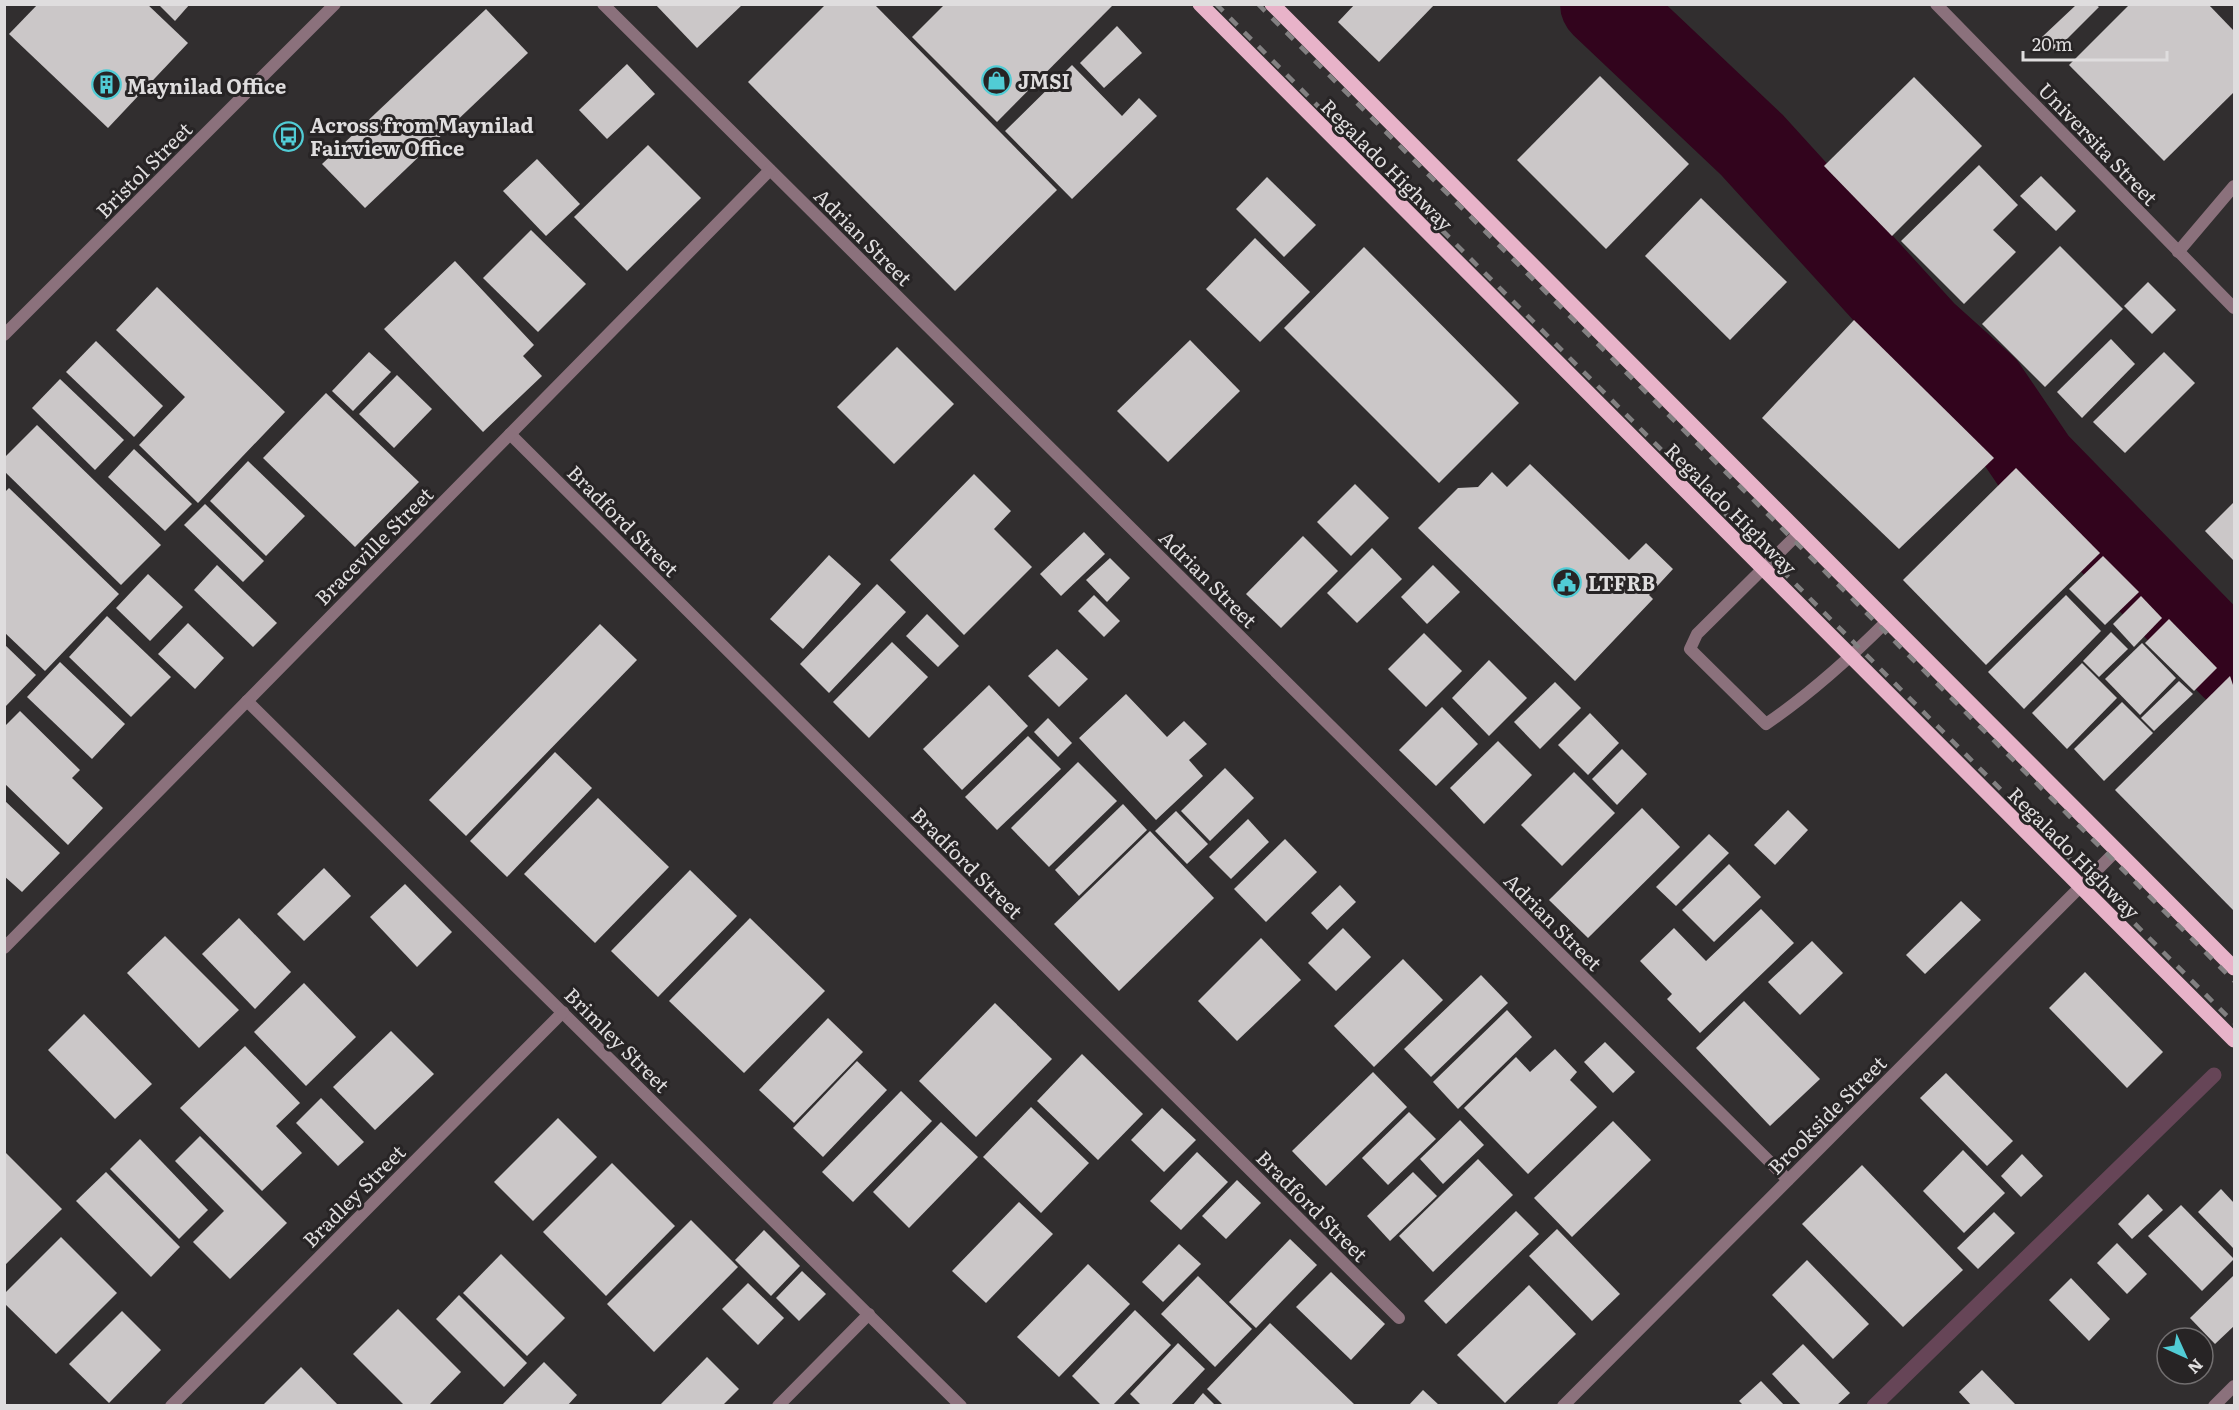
<svg xmlns="http://www.w3.org/2000/svg" width="2239" height="1410" font-family="Literata,serif">
<style>
.lines{fill:none;stroke-linecap:round;stroke-linejoin:round}
.stream{stroke:#664557;stroke-width:15}
.river{stroke:#32041d;stroke-width:86}
.building{fill:#cbc7c8}
.service{stroke:#8b717c;stroke-width:12}
.minor{stroke:#8b717c;stroke-width:12}
.tertiary{stroke:#8b717c;stroke-width:12}
.primary{stroke:#e8b3c9;stroke-width:15}
.rail{stroke:#828081;stroke-width:4.5;stroke-dasharray:10 10;stroke-linecap:butt}
.labels{text-anchor:middle;dominant-baseline:central;stroke-width:6;stroke-linejoin:round;paint-order:stroke}
.poi-label{font-size:20px;font-weight:bold;fill:#dfddde;stroke:#272425;text-anchor:start}
.street-label{font-size:20px;fill:#dfddde;stroke:#272425}
</style>
<rect width="100%" height="100%" fill="#312e2f"/>
<g class="lines">
<path class="stream" d="M1874,1406L2214,1075"/>
<path class="river" d="M1603,4L1752,145L1924,334L1984,388L2035,463L2234,667"/>
</g>
<g class="building">
<path d="M38,4H147L188,43L108,128L9,34Z"/>
<path d="M158,4H190L175,21Z"/>
<path d="M655,4H743L697,48Z"/>
<path d="M826,4H874L1057,190L955,291L748,82Z"/>
<path d="M945,4H1114L997,122L912,37Z"/>
<path d="M1355,4H1435L1379,62L1338,22Z"/>
<path d="M2130,4H2208L2234,31V92L2164,161L2069,65Z"/>
<path d="M2076,5H2096L2099,7L2055,51L2042,37Z"/>
<path d="M486,9L528,53L365,208L322,164Z"/>
<path d="M1117,26L1142,53L1104,88L1080,63Z"/>
<path d="M627,64L655,94L607,139L579,110Z"/>
<path d="M1072,65L1122,116L1139,98L1157,116L1072,199L1005,131Z"/>
<path d="M1600,76L1689,164L1606,249L1517,160Z"/>
<path d="M1914,77L1982,146L1892,236L1824,166Z"/>
<path d="M648,145L701,198L627,271L574,217Z"/>
<path d="M537,159L580,204L546,236L503,191Z"/>
<path d="M1979,165L2018,205L1993,230L2016,252L1964,304L1901,241Z"/>
<path d="M2041,176L2076,211L2056,231L2020,196Z"/>
<path d="M1267,177L1316,225L1284,257L1236,209Z"/>
<path d="M1701,198L1787,282L1730,340L1645,256Z"/>
<path d="M531,230L586,284L538,332L483,278Z"/>
<path d="M1255,238L1310,292L1260,342L1206,289Z"/>
<path d="M2060,246L2123,309L2045,387L1982,324Z"/>
<path d="M1364,247L1519,403L1439,483L1284,328Z"/>
<path d="M455,261L534,345L523,356L542,376L483,432L384,329Z"/>
<path d="M2148,282L2176,310L2152,334L2124,306Z"/>
<path d="M157,287L285,412L198,503L139,445L185,397L116,330Z"/>
<path d="M1854,320L1994,458L1899,549L1762,418Z"/>
<path d="M2111,339L2135,364L2082,418L2057,392Z"/>
<path d="M1190,340L1240,391L1168,462L1117,411Z"/>
<path d="M96,341L163,406L134,437L66,372Z"/>
<path d="M897,347L954,404L894,464L837,407Z"/>
<path d="M369,352L391,372L353,411L332,391Z"/>
<path d="M2164,352L2195,383L2125,453L2093,422Z"/>
<path d="M397,375L432,409L394,448L359,414Z"/>
<path d="M60,379L124,440L95,470L32,408Z"/>
<path d="M326,393L419,482L355,547L263,458Z"/>
<path d="M37,425L161,545L121,585L4,471V458Z"/>
<path d="M134,449L192,504L165,531L108,477Z"/>
<path d="M248,461L305,516L266,556L210,501Z"/>
<path d="M1530,464L1629,560L1646,543L1673,569L1649,595L1653,599L1575,681L1418,528L1458,488L1478,487L1492,472L1507,487Z"/>
<path d="M2016,468L2100,553L1986,665L1903,580Z"/>
<path d="M974,474L1011,511L994,529L1032,567L964,635L890,560Z"/>
<path d="M1355,484L1389,518L1351,556L1317,522Z"/>
<path d="M9,488L119,594L45,671L4,632V493Z"/>
<path d="M2234,502V561L2205,531Z"/>
<path d="M205,504L264,561L243,582L184,525Z"/>
<path d="M1084,532L1105,554L1061,596L1040,574Z"/>
<path d="M1303,536L1338,571L1281,628L1246,594Z"/>
<path d="M1372,548L1402,579L1357,623L1327,593Z"/>
<path d="M829,555L861,584L803,649L770,619Z"/>
<path d="M2103,556L2139,592L2105,625L2069,589Z"/>
<path d="M1110,558L1130,578L1107,602L1086,580Z"/>
<path d="M217,565L277,623L253,647L194,590Z"/>
<path d="M1433,565L1460,592L1427,624L1401,597Z"/>
<path d="M148,574L183,607L150,641L116,608Z"/>
<path d="M877,584L906,612L829,693L800,664Z"/>
<path d="M1094,595L1120,621L1104,637L1078,611Z"/>
<path d="M2066,595L2101,631L2024,709L1988,672Z"/>
<path d="M2141,596L2162,618L2134,647L2113,624Z"/>
<path d="M927,614L959,646L938,667L906,636Z"/>
<path d="M107,616L171,677L131,717L69,657Z"/>
<path d="M2169,619L2217,668L2194,691L2145,643Z"/>
<path d="M188,623L224,658L195,689L158,654Z"/>
<path d="M600,624L637,660L466,836L429,800Z"/>
<path d="M2111,632L2128,649L2099,677L2083,661Z"/>
<path d="M1424,633L1462,671L1426,707L1388,669Z"/>
<path d="M892,642L928,677L869,738L833,702Z"/>
<path d="M2142,643L2176,678L2140,715L2105,679Z"/>
<path d="M4,644L36,675L4,708Z"/>
<path d="M1057,649L1088,679L1059,707L1028,676Z"/>
<path d="M1489,660L1527,698L1489,736L1452,698Z"/>
<path d="M60,662L125,724L92,759L27,697Z"/>
<path d="M2082,663L2117,698L2067,749L2032,713Z"/>
<path d="M2230,676L2234,688V911L2115,790Z"/>
<path d="M2179,681L2193,694L2154,731L2141,718Z"/>
<path d="M1555,682L1581,708L1540,749L1514,722Z"/>
<path d="M989,685L1028,726L962,790L923,749Z"/>
<path d="M1126,694L1167,737L1184,721L1207,744L1189,760L1203,776L1156,820L1079,738Z"/>
<path d="M2122,702L2153,733L2104,781L2074,749Z"/>
<path d="M1442,707L1478,744L1436,786L1399,750Z"/>
<path d="M20,711L80,770L72,778L103,808L68,845L4,783V727Z"/>
<path d="M1590,713L1619,743L1588,775L1558,745Z"/>
<path d="M1048,718L1072,743L1058,757L1034,732Z"/>
<path d="M1028,736L1061,769L997,830L965,797Z"/>
<path d="M1498,741L1532,775L1484,824L1450,788Z"/>
<path d="M1622,749L1647,774L1617,805L1592,779Z"/>
<path d="M555,752L592,788L507,877L470,841Z"/>
<path d="M1078,762L1117,801L1049,867L1011,828Z"/>
<path d="M1225,768L1254,798L1210,841L1181,811Z"/>
<path d="M1574,772L1615,813L1562,866L1521,825Z"/>
<path d="M598,798L669,867L595,943L524,874Z"/>
<path d="M4,800L60,853L22,892L4,876Z"/>
<path d="M1123,804L1147,830L1079,896L1055,870Z"/>
<path d="M1642,808L1680,847L1588,938L1549,900Z"/>
<path d="M1788,810L1808,830L1775,865L1754,845Z"/>
<path d="M1176,811L1208,844L1187,864L1155,831Z"/>
<path d="M1248,819L1269,842L1231,879L1209,857Z"/>
<path d="M1150,831L1214,898L1119,991L1054,924Z"/>
<path d="M1709,834L1729,853L1676,906L1656,887Z"/>
<path d="M1285,839L1317,872L1266,922L1234,889Z"/>
<path d="M1729,864L1761,897L1714,942L1682,910Z"/>
<path d="M324,868L351,896L304,941L277,914Z"/>
<path d="M690,870L737,916L658,997L611,951Z"/>
<path d="M405,884L452,932L417,967L370,917Z"/>
<path d="M1340,885L1356,902L1327,930L1311,913Z"/>
<path d="M1961,901L1981,920L1925,974L1906,955Z"/>
<path d="M1761,909L1794,943L1700,1033L1667,999L1672,994L1640,961L1674,928L1706,961Z"/>
<path d="M239,918L291,972L255,1009L202,954Z"/>
<path d="M750,918L825,991L744,1073L669,1001Z"/>
<path d="M1343,928L1371,957L1336,991L1308,963Z"/>
<path d="M165,936L239,1010L199,1048L127,973Z"/>
<path d="M1261,938L1301,980L1237,1041L1198,1001Z"/>
<path d="M1812,941L1843,973L1800,1015L1768,982Z"/>
<path d="M1403,959L1443,1000L1374,1067L1334,1026Z"/>
<path d="M2085,972L2163,1052L2127,1088L2049,1008Z"/>
<path d="M1481,975L1508,1003L1431,1077L1404,1049Z"/>
<path d="M304,983L356,1037L306,1086L254,1032Z"/>
<path d="M1744,1001L1820,1079L1770,1126L1696,1048Z"/>
<path d="M995,1003L1052,1059L976,1137L919,1081Z"/>
<path d="M1507,1010L1532,1037L1458,1109L1433,1082Z"/>
<path d="M84,1014L152,1084L115,1119L48,1050Z"/>
<path d="M828,1018L863,1052L794,1123L759,1090Z"/>
<path d="M391,1031L434,1074L375,1130L333,1087Z"/>
<path d="M1605,1042L1635,1072L1613,1093L1584,1062Z"/>
<path d="M245,1046L300,1103L276,1126L302,1153L262,1191L180,1108Z"/>
<path d="M1555,1049L1577,1072L1570,1080L1597,1107L1528,1174L1464,1108L1516,1057L1530,1072Z"/>
<path d="M1082,1054L1143,1114L1098,1160L1037,1101Z"/>
<path d="M857,1061L887,1090L823,1157L793,1128Z"/>
<path d="M1373,1072L1407,1107L1326,1186L1292,1151Z"/>
<path d="M1946,1073L2013,1141L1987,1166L1920,1098Z"/>
<path d="M901,1091L932,1121L853,1202L822,1172Z"/>
<path d="M321,1098L364,1142L338,1166L296,1123Z"/>
<path d="M1031,1107L1089,1163L1041,1213L983,1157Z"/>
<path d="M1162,1108L1196,1140L1164,1172L1131,1140Z"/>
<path d="M1409,1112L1436,1139L1388,1185L1362,1158Z"/>
<path d="M558,1118L597,1157L533,1221L494,1182Z"/>
<path d="M1460,1120L1484,1145L1443,1184L1420,1159Z"/>
<path d="M1613,1121L1651,1160L1572,1237L1534,1198Z"/>
<path d="M941,1122L978,1157L909,1228L873,1192Z"/>
<path d="M200,1136L287,1223L230,1279L193,1242L224,1211L175,1161Z"/>
<path d="M140,1139L208,1210L179,1239L110,1169Z"/>
<path d="M1963,1150L2005,1193L1964,1233L1923,1191Z"/>
<path d="M4,1151L62,1209L4,1266Z"/>
<path d="M1197,1152L1228,1182L1181,1230L1150,1201Z"/>
<path d="M2022,1154L2043,1176L2021,1197L2001,1176Z"/>
<path d="M1478,1159L1513,1195L1433,1272L1399,1236Z"/>
<path d="M612,1163L675,1226L606,1296L543,1232Z"/>
<path d="M1862,1165L1963,1270L1903,1327L1802,1224Z"/>
<path d="M106,1172L180,1247L151,1277L76,1201Z"/>
<path d="M1413,1172L1437,1196L1390,1241L1367,1216Z"/>
<path d="M1237,1180L1261,1203L1226,1239L1202,1216Z"/>
<path d="M2221,1189L2234,1203V1249L2198,1212Z"/>
<path d="M2148,1194L2163,1210L2132,1239L2118,1224Z"/>
<path d="M1019,1202L1053,1234L986,1303L952,1271Z"/>
<path d="M2181,1205L2234,1259L2202,1291L2148,1236Z"/>
<path d="M1516,1211L1539,1234L1446,1324L1424,1301Z"/>
<path d="M1994,1212L2015,1233L1978,1269L1957,1248Z"/>
<path d="M691,1220L738,1267L654,1352L607,1304Z"/>
<path d="M1557,1229L1620,1294L1592,1321L1529,1256Z"/>
<path d="M764,1230L800,1266L771,1296L735,1260Z"/>
<path d="M61,1237L117,1293L56,1354L4,1303V1294Z"/>
<path d="M1290,1239L1317,1265L1256,1328L1229,1302Z"/>
<path d="M2117,1243L2147,1274L2127,1294L2097,1263Z"/>
<path d="M1179,1244L1201,1264L1163,1302L1142,1282Z"/>
<path d="M501,1254L565,1318L527,1356L463,1293Z"/>
<path d="M1807,1260L1869,1324L1833,1359L1772,1295Z"/>
<path d="M1088,1264L1130,1304L1059,1377L1017,1337Z"/>
<path d="M802,1271L826,1294L799,1321L776,1298Z"/>
<path d="M1331,1272L1385,1324L1351,1360L1296,1307Z"/>
<path d="M1198,1276L1252,1329L1215,1367L1161,1314Z"/>
<path d="M2233,1276L2234,1326L2215,1344L2190,1318Z"/>
<path d="M2071,1278L2110,1319L2089,1341L2049,1300Z"/>
<path d="M748,1283L784,1318L758,1345L722,1309Z"/>
<path d="M1529,1285L1576,1334L1505,1403L1457,1355Z"/>
<path d="M459,1295L527,1363L504,1387L436,1319Z"/>
<path d="M398,1309L461,1372L428,1406H405L353,1354Z"/>
<path d="M1135,1310L1171,1345L1112,1406H1102L1072,1376Z"/>
<path d="M122,1311L161,1350L109,1403L69,1364Z"/>
<path d="M1270,1323L1354,1404L1353,1406H1224L1207,1389Z"/>
<path d="M1178,1343L1205,1369L1170,1406H1142L1130,1394Z"/>
<path d="M1803,1344L1850,1393L1836,1406H1802L1772,1374Z"/>
<path d="M707,1357L739,1389L722,1406H659Z"/>
<path d="M544,1362L577,1395L567,1406H501Z"/>
<path d="M301,1367L339,1406H262Z"/>
<path d="M1982,1370L2015,1404L2013,1406H1972L1959,1392Z"/>
<path d="M1761,1381L1785,1406H1744L1739,1401Z"/>
<path d="M1423,1390L1440,1406H1408Z"/>
<path d="M1203,1393L1216,1406H1192Z"/>
</g>
<g class="lines">
<path class="service" d="M1799,533L1697,634L1690,649L1766,724C1810,694 1850,658 1887,621"/>
<g class="minor">
<path d="M603,4L1788,1180"/>
<path d="M1936,4L2234,308"/>
<path d="M2178,252L2234,186"/>
<path d="M510,434L1399,1318"/>
<path d="M247,701L961,1406"/>
<path d="M4,948L770,170"/>
<path d="M171,1406L563,1012"/>
<path d="M778,1406L869,1314"/>
<path d="M1563,1406L2117,850"/>
<path d="M2214,1406L2234,1386"/>
</g>
<path class="tertiary" d="M4,335L335,4"/>
<g class="primary">
<path d="M1200,4L2234,1040"/>
<path d="M1272,4L2234,968"/>
</g>
<g class="rail">
<path d="M1216,4L2234,1023"/>
<path d="M1258,4L2234,981"/>
</g>
</g>
<defs>
<symbol id="shop-ring" viewBox="-11 -11 22 22"><circle r="9.5" fill="#272425" stroke="#51ccd5" stroke-width="1.5"/><path d="M-5-2.5h2.3a2.7 3.5 0 0 1 5.4 0H5L5.5 6h-11ZM-1.5-2.5h3a1.5 2.3 0 0 0-3 0Z" fill="#51ccd5"/></symbol>
<symbol id="building-ring" viewBox="-11 -11 22 22"><circle r="9.5" fill="#272425" stroke="#51ccd5" stroke-width="1.5"/><path d="M-4-6H4V6H1V3H-1V6H-4ZM-2.5-4.3h1.7v1.8h-1.7ZM.8-4.3h1.7v1.8H.8ZM-2.5-1h1.7V.8h-1.7ZM.8-1h1.7V.8H.8Z" fill="#51ccd5"/></symbol>
<symbol id="bus-ring" viewBox="-11 -11 22 22"><circle r="9.5" fill="#272425" stroke="#51ccd5" stroke-width="1.5"/><path d="M-5-6H5V4H4V6H2V4H-2V6H-4V4H-5ZM-3.5-4V0h7V-4ZM-3.5 1.2v1.5H-2V1.2ZM2 1.2v1.5H3.5V1.2Z" fill="#51ccd5"/></symbol>
<symbol id="civic-ring" viewBox="-11 -11 22 22"><circle r="9.5" fill="#272425" stroke="#51ccd5" stroke-width="1.5"/><path d="M-.6-6.5H3V-4.5H.6V-3L4-1V1h2V6H-6V1h2V-1L-.6-3ZM-1.2 2.5V6h2.4V2.5Z" fill="#51ccd5"/></symbol>
</defs>
<g fill-rule="evenodd">
<use href="#shop-ring" x="980" y="64" width="33" height="33"/>
<use href="#building-ring" x="90" y="68" width="33" height="33"/>
<use href="#bus-ring" x="272" y="120" width="33" height="33"/>
<use href="#civic-ring" x="1550" y="566" width="33" height="33"/>
</g>
<g class="labels">
<g class="poi-label">
<text x="1018" y="80">JMSI</text>
<text x="127" y="85">Maynilad Office</text>
<text x="310" y="124">Across from Maynilad<tspan x="310" dy="23">Fairview Office</tspan></text>
<text x="1588" y="582">LTFRB</text>
</g>
<g class="street-label">
<text transform="translate(2099 143) rotate(46)">Universita Street</text>
<text transform="translate(1388 164) rotate(45)">Regalado Highway</text>
<text transform="translate(143 169) rotate(-45)">Bristol Street</text>
<text transform="translate(864 236) rotate(45)">Adrian Street</text>
<text transform="translate(1732 508) rotate(45)">Regalado Highway</text>
<text transform="translate(624 520) rotate(45)">Bradford Street</text>
<text transform="translate(373 545) rotate(-45)">Braceville Street</text>
<text transform="translate(1209 578) rotate(45)">Adrian Street</text>
<text transform="translate(2075 852) rotate(45)">Regalado Highway</text>
<text transform="translate(968 862) rotate(45)">Bradford Street</text>
<text transform="translate(1554 921) rotate(45)">Adrian Street</text>
<text transform="translate(618 1039) rotate(45)">Brimley Street</text>
<text transform="translate(1826 1114) rotate(-45)">Brookside Street</text>
<text transform="translate(353 1195) rotate(-45)">Bradley Street</text>
<text transform="translate(1313 1205) rotate(45)">Bradford Street</text>
</g>
</g>
<rect width="2239" height="1410" fill="none" stroke="#dfddde" stroke-width="12"/>
<g transform="translate(2185 1356) rotate(135)"><circle r="28" fill="#272425" stroke="#716e6f" stroke-width="1.5"/>
<path d="M0-4.5L10 22L0 15L-10 22Z" fill="#51ccd5"/>
<text y="-9" font-size="16" font-weight="bold" text-anchor="middle" fill="#dfddde">N</text>
</g>
<path d="M2023 51v9h144v-9" fill="none" stroke="#dfddde" stroke-width="3"/>
<text x="2032" y="51" font-size="18" fill="#dfddde" stroke="#272425" stroke-width="4.5" paint-order="stroke">20 m</text>
</svg>
